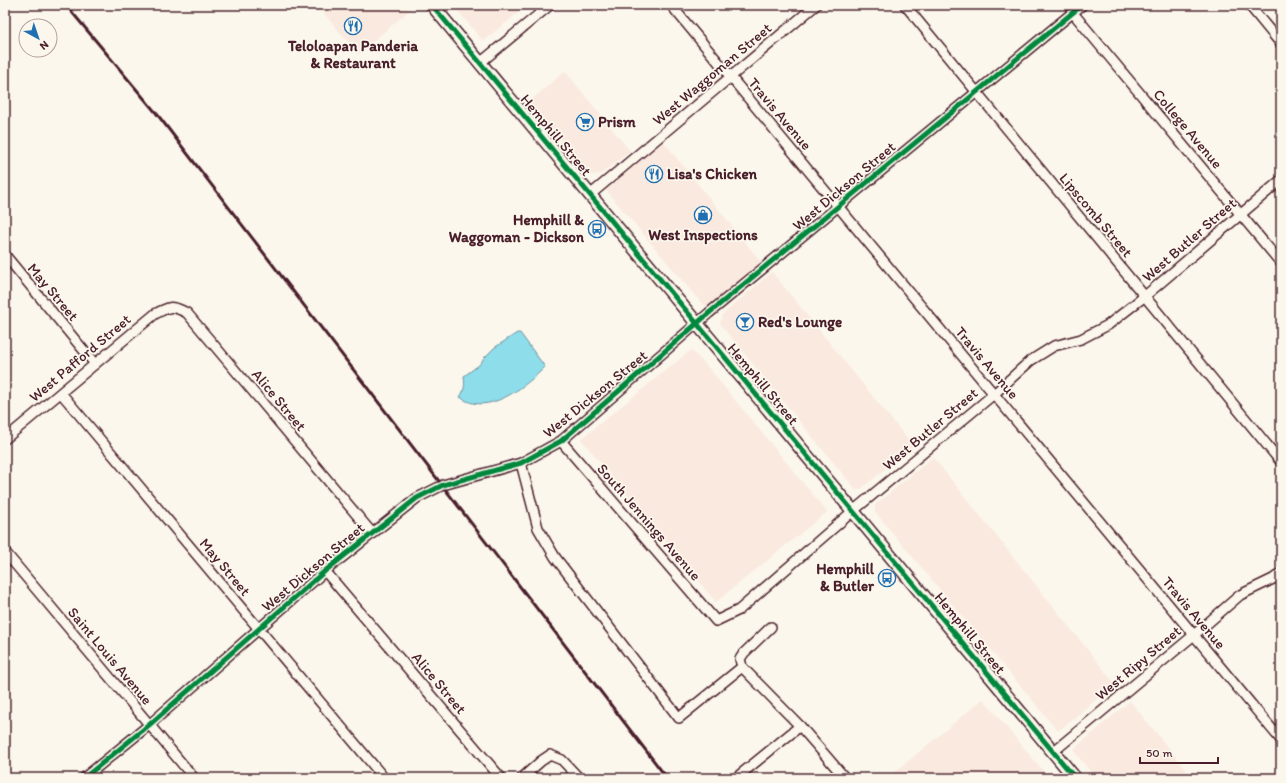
<svg xmlns="http://www.w3.org/2000/svg" width="1286" height="783" font-family="Itim,sans-serif">
<style>
.built{fill:#fae9de}
.water{fill:#8dddea;stroke:#72919e}
.lines{fill:none;stroke-linecap:round;stroke-linejoin:round}
.minor-casing{stroke:#4a1f2b;stroke-width:12}
.secondary-casing{stroke:#4a1f2b;stroke-width:15}
.minor{stroke:#fbf7ec;stroke-width:9}
.secondary{stroke:#fbf7ec;stroke-width:12}
.rail{stroke:#4a1f2b;stroke-width:3}
.cycleway-casing{stroke:#fbf7ec;stroke-width:8}
.cycleway{stroke:#00873e;stroke-width:5}
.labels{text-anchor:middle;dominant-baseline:central;stroke-width:3.5;stroke-linejoin:round;paint-order:stroke}
.poi-label{font-size:15px;font-weight:bold;fill:#4a1f2b;stroke:#fbf7ec;text-anchor:start}
.street-label{font-size:15px;fill:#4a1f2b;stroke:#fbf7ec}
</style>
<rect width="100%" height="100%" fill="#fbf7ec"/>
<filter id="ink" filterUnits="userSpaceOnUse"><feTurbulence type="fractalNoise" baseFrequency=".025" numOctaves="2"/><feDisplacementMap in="SourceGraphic" scale="8" xChannelSelector="R" yChannelSelector="G"/><feConvolveMatrix kernelMatrix="1 2 1 2 8 2 1 2 1" color-interpolation-filters="sRGB"/></filter>
<g filter="url(#ink)">
<g class="built">
<path d="M317,5H405L410,10L358,54Z"/>
<path d="M453,5H528L483,41Z"/>
<path d="M565,71L630,151L601,174L590,175L529,102Z"/>
<path d="M663,141L761,262L710,306L703,305L606,190Z"/>
<path d="M772,272L913,446L861,489L856,490L720,324L723,314Z"/>
<path d="M691,350L707,366L827,512L716,602L581,439Z"/>
<path d="M933,457L1115,684L1058,731L875,512V505Z"/>
<path d="M983,699L1049,778H888Z"/>
<path d="M1130,701L1193,778H1096L1075,753V748Z"/>
</g>
<path class="water" d="M517,333H520L545,367C526,386 487,418 460,397C465,390 465,384 464,376L479,365L485,357L494,348Z"/>
<g class="lines">
<defs>
<g id="minor">
<path d="M671,5L1281,740"/>
<path d="M905,5L1281,462"/>
<path d="M1249,5L1281,44"/>
<path d="M1073,13L1281,263"/>
<path d="M480,63L550,5"/>
<path d="M590,195L816,5"/>
<path d="M5,255L95,364"/>
<path d="M61,393L384,778"/>
<path d="M5,439L155,314C170,306 172,305 187,313L372,533"/>
<path d="M561,441L716,621L739,610L853,511L994,394L1030,361L1054,346L1081,339L1108,325L1145,296L1281,180"/>
<path d="M521,463L538,528L555,557L679,718L742,667"/>
<path d="M5,552L194,778"/>
<path d="M325,571L501,778"/>
<path d="M771,627L744,653L740,659L742,667L800,726L845,778"/>
<path d="M1053,752L1194,635L1240,595L1273,579L1281,573"/>
<path d="M84,778L149,725L325,571L417,498L443,485L521,463L561,441L709,313L1082,5"/>
<path d="M522,778L541,761L550,755L562,760L579,778"/>
<path d="M736,778L800,726"/>
</g>
<path id="secondary" d="M432,5L1075,778"/>
</defs>
<use href="#minor" class="minor-casing"/>
<use href="#secondary" class="secondary-casing"/>
<use href="#minor" class="minor"/>
<use href="#secondary" class="secondary"/>
<path class="rail" d="M66,5L157,114L667,778"/>
<defs>
<g id="cycleway">
<path d="M432,5L1075,778"/>
<path d="M84,778L149,725L325,571L417,498L443,485L521,463L561,441L709,313L1082,5"/>
</g>
</defs>
<use href="#cycleway" class="cycleway-casing"/>
<use href="#cycleway" class="cycleway"/>
</g>
</g>
<defs>
<symbol id="restaurant-ring" viewBox="-11 -11 22 22"><circle r="9.5" fill="#fbf7ec" stroke="#1f6fb2" stroke-width="1.5"/><path d="M-5-6h1v4h1v-4h1v4h1v-4h1v5L-1.5 .5V6h-2V.5L-5-1ZM5-6V6H3V1.5H1.5Q1.5-4 5-6Z" fill="#1f6fb2"/></symbol>
<symbol id="supermarket-ring" viewBox="-11 -11 22 22"><circle r="9.5" fill="#fbf7ec" stroke="#1f6fb2" stroke-width="1.5"/><path d="M-6-5.5h2.5l.6 2H6L4.5 2H-2.5L-4.4-4H-6ZM-1.5 3.2a1.3 1.3 0 1 0 .1 0ZM3 3.2a1.3 1.3 0 1 0 .1 0Z" fill="#1f6fb2"/></symbol>
<symbol id="shop-ring" viewBox="-11 -11 22 22"><circle r="9.5" fill="#fbf7ec" stroke="#1f6fb2" stroke-width="1.5"/><path d="M-5-2.5h2.3a2.7 3.5 0 0 1 5.4 0H5L5.5 6h-11ZM-1.5-2.5h3a1.5 2.3 0 0 0-3 0Z" fill="#1f6fb2"/></symbol>
<symbol id="bus-ring" viewBox="-11 -11 22 22"><circle r="9.5" fill="#fbf7ec" stroke="#1f6fb2" stroke-width="1.5"/><path d="M-5-6H5V4H4V6H2V4H-2V6H-4V4H-5ZM-3.5-4V0h7V-4ZM-3.5 1.2v1.5H-2V1.2ZM2 1.2v1.5H3.5V1.2Z" fill="#1f6fb2"/></symbol>
<symbol id="bar-ring" viewBox="-11 -11 22 22"><circle r="9.5" fill="#fbf7ec" stroke="#1f6fb2" stroke-width="1.5"/><path d="M-6-5H6L.8 .8V4.5H3.5V6h-7V4.5H-.8V.8Z" fill="#1f6fb2"/></symbol>
</defs>
<g fill-rule="evenodd">
<use href="#restaurant-ring" x="343" y="16" width="20" height="20"/>
<use href="#supermarket-ring" x="575" y="112" width="20" height="20"/>
<use href="#restaurant-ring" x="644" y="164" width="20" height="20"/>
<use href="#shop-ring" x="693" y="205" width="20" height="20"/>
<use href="#bus-ring" x="587" y="219" width="20" height="20"/>
<use href="#bar-ring" x="735" y="312" width="20" height="20"/>
<use href="#bus-ring" x="877" y="568" width="20" height="20"/>
</g>
<g class="labels">
<g class="poi-label">
<text x="353" y="46" text-anchor="middle">Teloloapan Panderia<tspan x="353" dy="17">&amp; Restaurant</tspan></text>
<text x="598" y="122">Prism</text>
<text x="667" y="174">Lisa's Chicken</text>
<text x="584" y="220" text-anchor="end">Hemphill &amp;<tspan x="584" dy="17">Waggoman - Dickson</tspan></text>
<text x="703" y="235" text-anchor="middle">West Inspections</text>
<text x="758" y="322">Red's Lounge</text>
<text x="874" y="569" text-anchor="end">Hemphill<tspan x="874" dy="17">&amp; Butler</tspan></text>
</g>
<g class="street-label">
<text transform="translate(712 74) rotate(-40)">West Waggoman Street</text>
<text transform="translate(780 114) rotate(50)">Travis Avenue</text>
<text transform="translate(1188 129) rotate(50)">College Avenue</text>
<text transform="translate(556 135) rotate(50)">Hemphill Street</text>
<text transform="translate(844 186) rotate(-40)">West Dickson Street</text>
<text transform="translate(1096 215) rotate(50)">Lipscomb Street</text>
<text transform="translate(1189 240) rotate(-41)">West Butler Street</text>
<text transform="translate(53 292) rotate(50)">May Street</text>
<text transform="translate(80 358) rotate(-40)">West Pafford Street</text>
<text transform="translate(987 363) rotate(50)">Travis Avenue</text>
<text transform="translate(763 384) rotate(50)">Hemphill Street</text>
<text transform="translate(595 394) rotate(-39)">West Dickson Street</text>
<text transform="translate(279 400) rotate(50)">Alice Street</text>
<text transform="translate(930 429) rotate(-40)">West Butler Street</text>
<text transform="translate(649 522) rotate(49)">South Jennings Avenue</text>
<text transform="translate(225 567) rotate(50)">May Street</text>
<text transform="translate(313 567) rotate(-40)">West Dickson Street</text>
<text transform="translate(1194 613) rotate(50)">Travis Avenue</text>
<text transform="translate(970 633) rotate(50)">Hemphill Street</text>
<text transform="translate(110 656) rotate(50)">Saint Louis Avenue</text>
<text transform="translate(1138 663) rotate(-40)">West Ripy Street</text>
<text transform="translate(439 683) rotate(50)">Alice Street</text>
</g>
</g>
<rect width="1286" height="783" fill="none" stroke="#fbf7ec" stroke-width="20"/>
<rect x="10" y="10" width="1266" height="763" fill="none" stroke="#4a1f2b" stroke-width="1.5" filter="url(#ink)"/>
<g transform="translate(38 38) rotate(140)"><circle r="19" fill="#fbf7ec" stroke="#b4a19f"/>
<path d="M0-3L7 15L0 10L-7 15Z" fill="#1f6fb2"/>
<text y="-6" font-size="11" font-weight="bold" text-anchor="middle" fill="#4a1f2b">N</text>
</g>
<path d="M1140 757v6h78v-6" fill="none" stroke="#4a1f2b" stroke-width="2"/>
<text x="1146" y="757" font-size="12" fill="#4a1f2b" stroke="#fbf7ec" stroke-width="3" paint-order="stroke">50 m</text>
</svg>
